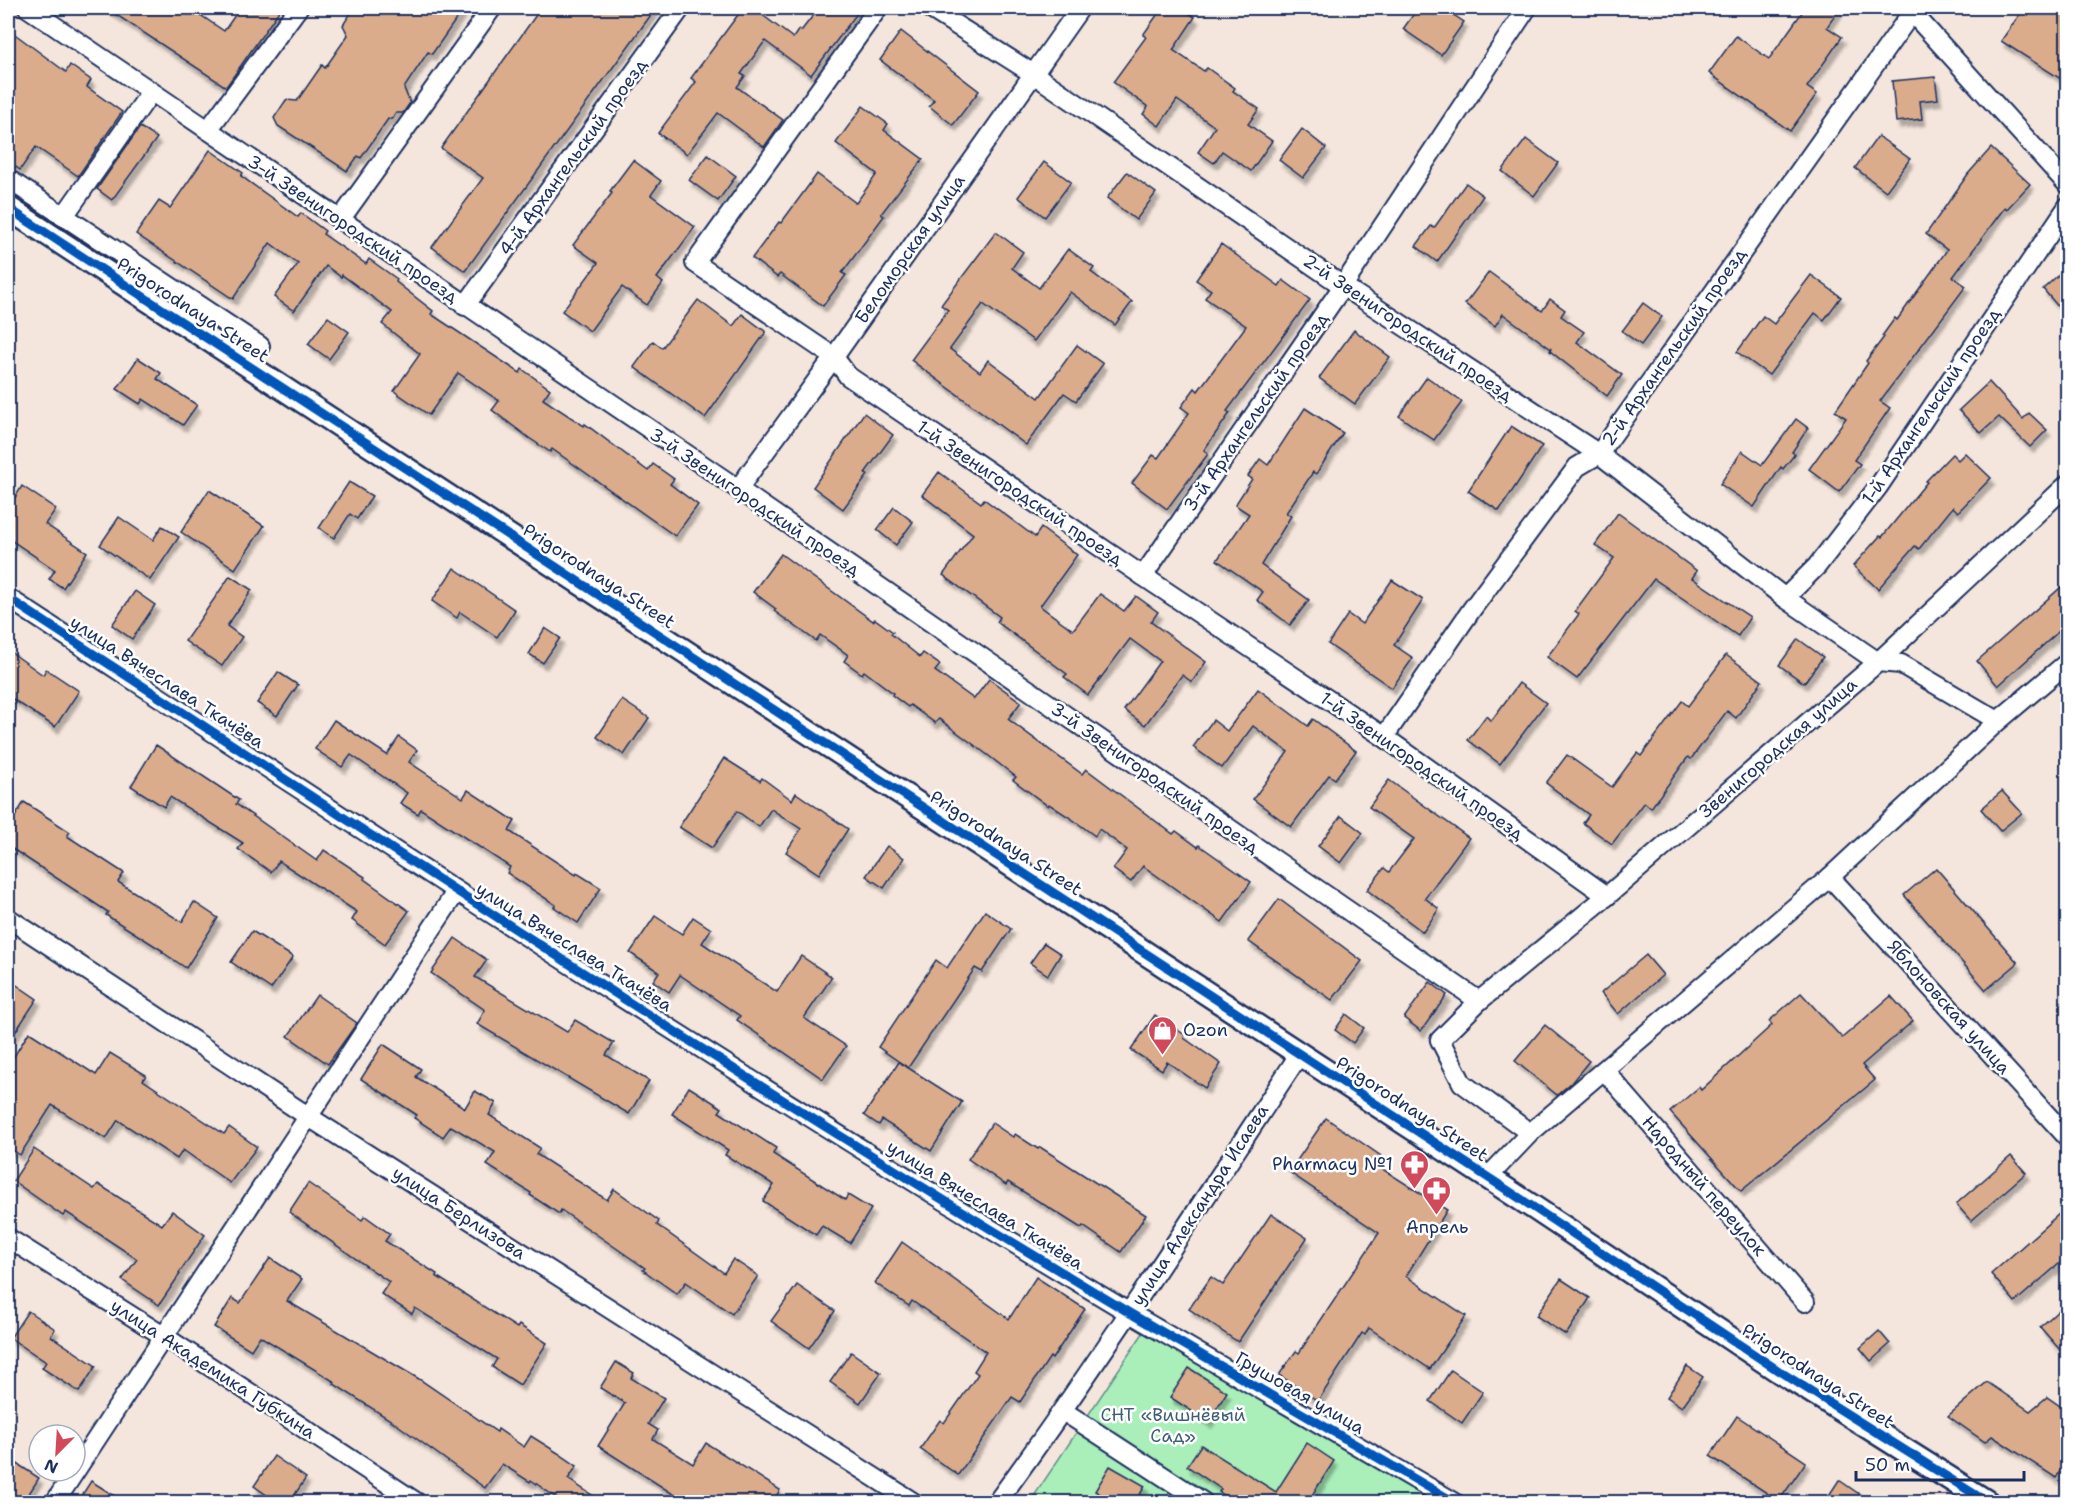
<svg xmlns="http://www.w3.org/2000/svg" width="2075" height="1510" font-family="'Shantell Sans',sans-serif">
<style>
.green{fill:#aaeeb9;stroke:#628e8c;stroke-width:1.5}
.building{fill:#daac8b;stroke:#1b2f5e;stroke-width:1.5;filter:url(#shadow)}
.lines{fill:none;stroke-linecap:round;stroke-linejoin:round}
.minor-casing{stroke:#1b2f5e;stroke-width:22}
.tertiary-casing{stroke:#1b2f5e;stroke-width:27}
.minor{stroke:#fff;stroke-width:18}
.tertiary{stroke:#fff;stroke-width:22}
.cycleway-casing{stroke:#fff;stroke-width:13}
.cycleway{stroke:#0057b8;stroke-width:9}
.labels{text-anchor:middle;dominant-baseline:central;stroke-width:5;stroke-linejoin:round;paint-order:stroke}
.street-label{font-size:18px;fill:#1b2f5e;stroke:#fff}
.poi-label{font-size:18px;fill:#1b2f5e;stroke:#fff;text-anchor:start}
.park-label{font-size:18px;fill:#3f5f75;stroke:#fff}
</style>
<defs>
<filter id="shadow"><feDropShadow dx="3.5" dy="6" stdDeviation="1.5" flood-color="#0004"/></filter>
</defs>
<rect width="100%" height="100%" fill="#f4e6dc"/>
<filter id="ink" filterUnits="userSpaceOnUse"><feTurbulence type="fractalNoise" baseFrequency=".0167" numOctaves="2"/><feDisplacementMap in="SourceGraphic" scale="12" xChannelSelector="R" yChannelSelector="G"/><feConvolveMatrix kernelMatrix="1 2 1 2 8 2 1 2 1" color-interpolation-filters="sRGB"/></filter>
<g filter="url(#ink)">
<path class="green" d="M1149,1324L1454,1502H1030Z"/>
<g class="building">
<path d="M106,8H190L224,31L240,8H281L226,87Z"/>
<path d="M354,8H464L432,54L428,52L404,88L410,103L403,113H396L392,119H388L361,158L358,156L347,171L278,126L274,118L286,100L297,101L322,65L325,68L348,35L343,25Z"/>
<path d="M541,8H656L465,271L432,247L483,178L441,148Z"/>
<path d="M743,8H753L793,38L799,29L801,31L819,8H861L811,75L765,41L741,74L745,76L737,87L783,120L764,147L718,113L687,154L658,133L696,82L691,78Z"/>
<path d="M1162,8H1181L1195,17L1173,50L1204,71L1207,68L1235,88L1233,91L1259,109L1248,124L1272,141L1251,171L1222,151L1214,163L1198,152L1215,127L1177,100L1159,126L1143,114L1148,107L1113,82L1146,37L1143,35Z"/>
<path d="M1418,8H1443L1464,22L1441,55L1403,29Z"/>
<path d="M1805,8H1840L1827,27L1842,37L1807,87L1817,94L1790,131L1709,73L1736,36L1769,59Z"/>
<path d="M2024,8H2067V83L2001,41Z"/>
<path d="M8,29L66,72L70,65L91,80L87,87L122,112L78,176L36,147L20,170L8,161Z"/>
<path d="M901,31L979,91L953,125L929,106L934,100L880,60Z"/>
<path d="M1935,77L1938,99L1920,101L1922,119L1896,122L1892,81Z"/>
<path d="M863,106L888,124L884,130L923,159L881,214L884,216L842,273L846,275L823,306L780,274L777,277L752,258L779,222L781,223L817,174L856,203L877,174L836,143Z"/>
<path d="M140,127L157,138L112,200L97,189Z"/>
<path d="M1302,129L1326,148L1303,178L1279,160Z"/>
<path d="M1878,136L1910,159L1886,191L1855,168Z"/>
<path d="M1526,139L1558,163L1534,196L1502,171Z"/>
<path d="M1991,148L2030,184L2007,209L2005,207L1953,277L1966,286L1880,401L1890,408L1854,460L1860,464L1839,492L1809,469L1846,418L1835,411L1868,363L1866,361L1884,337L1882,336L1895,318L1897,320L1947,250L1926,234L1968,174Z"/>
<path d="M210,150L243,173L241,176L298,217L301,213L325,231L323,234L366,264L369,259L397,279L396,282L433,311L431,314L520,373L522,369L550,389L543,399L584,426L585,424L648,471L653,464L674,479L670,484L698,505L675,536L552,449L550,452L529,438L492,410L499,401L458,373L429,415L394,391L420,354L382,324L392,312L342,275L341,277L326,266L294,311L274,297L298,264L270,243L233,299L136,234L159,201L170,208Z"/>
<path d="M708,155L736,176L718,201L689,180Z"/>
<path d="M633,160L661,181L651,195L695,227L657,278L663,283L647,305L622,287L590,331L562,311L598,263L573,245L612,193L610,191Z"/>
<path d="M1044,162L1071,182L1045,217L1018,197Z"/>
<path d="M1127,172L1156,193L1136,220L1107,198Z"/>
<path d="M1466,183L1483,196L1437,262L1416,246L1431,226L1434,228Z"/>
<path d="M996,232L1023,252L1012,268L1039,288L1068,249L1094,268L1091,272L1132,302L1115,325L1070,292L1034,341L983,304L950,349L980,372L988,360L1039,398L1077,345L1103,364L1076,401L1064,393L1026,445L911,360L948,310L941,305Z"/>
<path d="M1221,244L1279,286L1283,280L1310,300L1227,411L1230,413L1204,450L1208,454L1167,509L1132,483L1153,455L1158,458L1189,413L1181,407L1195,388L1198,391L1246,326L1205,298L1211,290L1196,280Z"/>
<path d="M2067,267V317L2043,289Z"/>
<path d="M1489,272L1542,311L1550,299L1565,310L1561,316L1584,332L1577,342L1622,375L1607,396L1550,351L1551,349L1503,314L1495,326L1465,304Z"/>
<path d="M1811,275L1841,297L1824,320L1815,313L1769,375L1737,352L1763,316L1774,324Z"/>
<path d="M698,300L733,326L742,314L766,332L705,418L634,367L653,341L662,348Z"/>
<path d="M1643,303L1662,317L1641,345L1622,331Z"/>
<path d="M328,317L349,332L329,359L308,344Z"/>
<path d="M1354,330L1390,357L1355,404L1319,378Z"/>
<path d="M138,358L161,373L157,379L197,405L183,425L143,399L140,404L117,389Z"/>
<path d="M1427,377L1462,402L1434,440L1399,416Z"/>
<path d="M1989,382L2023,419L2029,413L2047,430L2030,447L1999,417L1981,433L1959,410Z"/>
<path d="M1305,408L1343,433L1316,474L1313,472L1286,513L1291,516L1261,565L1309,600L1290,625L1257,600L1263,592L1217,560L1249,514L1235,505L1252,479L1248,476L1260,459L1268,465Z"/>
<path d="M864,413L893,435L865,473L868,475L843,509L813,487Z"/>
<path d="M1796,419L1808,428L1792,452L1795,454L1783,469L1781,467L1754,507L1720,484L1742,451L1762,465Z"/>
<path d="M1511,426L1542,446L1499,511L1468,491Z"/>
<path d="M1965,453L1991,478L1958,512L1953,507L1919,549L1915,546L1878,589L1853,566L1880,536L1882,537L1927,482L1926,481L1952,454L1958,460Z"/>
<path d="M939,472L981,503L984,499L1035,537L1041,528L1077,555L1040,606L1073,630L1100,594L1124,611L1136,596L1158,612L1151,622L1206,662L1192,682L1182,675L1145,725L1124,710L1160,661L1130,639L1088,695L1064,677L1067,674L997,622L1000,617L943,575L973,534L922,495Z"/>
<path d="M349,482L372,496L357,519L350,514L334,538L319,528Z"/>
<path d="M22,486L56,509L45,524L87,552L63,588L49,579L55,570L8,538V509Z"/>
<path d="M209,490L264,526L235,569L181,532Z"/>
<path d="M894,507L913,522L896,545L877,530Z"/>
<path d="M1618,513L1697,571L1692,578L1750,617L1738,636L1654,579L1577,679L1547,657L1579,614L1575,611L1614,558L1595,545Z"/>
<path d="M119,517L153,540L162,526L179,537L150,580L100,545Z"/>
<path d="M781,554L873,621L875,619L893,632L891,634L920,657L923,653L940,665L935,671L974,699L989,679L1021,702L1008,719L1082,774L1086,769L1173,834L1176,831L1198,847L1199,845L1251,882L1222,922L1143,866L1131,882L1113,869L1127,850L1099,829L1095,836L1072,819L1049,804L1048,806L1013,780L1016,777L989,756L939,719L935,723L910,705L908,707L892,695L893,693L864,671L862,674L844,661L848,655L820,635L816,641L774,611L776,609L753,592Z"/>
<path d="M454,568L515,610L497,637L460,612L457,618L432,601Z"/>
<path d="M230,576L252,590L227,626L242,637L222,666L185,641Z"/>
<path d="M1392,580L1423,600L1394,645L1413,658L1392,688L1328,644L1348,614L1362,624Z"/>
<path d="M2067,582V624L1998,686L1977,661Z"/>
<path d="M135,591L155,605L132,639L112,625Z"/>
<path d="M545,628L560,638L543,663L529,654Z"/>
<path d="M1798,639L1823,657L1804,683L1779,665Z"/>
<path d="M8,650L43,675L46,669L79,691L55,727L8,696Z"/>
<path d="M1726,655L1762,681L1736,718L1727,711L1691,759L1688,757L1651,808L1644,802L1612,844L1583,823L1589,815L1546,783L1567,755L1612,787L1637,753L1641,756L1682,701L1688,706Z"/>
<path d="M278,672L298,685L277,716L257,703Z"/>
<path d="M1519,683L1546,703L1500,764L1468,740L1486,716L1491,721Z"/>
<path d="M1258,689L1308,726L1313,719L1356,751L1335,779L1329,775L1291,827L1253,799L1288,752L1253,726L1222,768L1193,747L1213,720L1227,731Z"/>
<path d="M622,700L649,718L624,755L597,737Z"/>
<path d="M334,720L387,755L399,737L417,750L409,762L463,798L468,790L515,821L509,831L576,875L577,873L601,888L578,923L554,907L556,905L507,873L510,867L421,809L418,814L400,803L407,793L351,755L342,767L315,749Z"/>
<path d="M156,745L239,800L236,804L317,861L324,850L365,877L364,879L409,911L385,944L352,920L357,912L279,861L271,872L238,849L243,843L170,797L164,807L131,786Z"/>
<path d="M724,758L760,781L762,778L792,800L796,793L848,829L819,874L786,852L801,829L771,809L759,827L737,811L712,848L679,827Z"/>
<path d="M1389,780L1469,838L1425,898L1439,909L1423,932L1367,890L1384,868L1389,872L1414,839L1369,807Z"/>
<path d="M2002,791L2022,813L2000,831L1981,809Z"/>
<path d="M24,802L70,832L67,836L124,873L118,882L182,922L194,902L218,918L186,968L162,952L163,951L106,915L108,912L8,846V828Z"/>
<path d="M1341,816L1363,833L1341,863L1318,846Z"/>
<path d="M887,846L904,858L884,888L866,876Z"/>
<path d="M1936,868L2018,963L1986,990L1904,895Z"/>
<path d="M1279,899L1362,961L1332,1000L1248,941Z"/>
<path d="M985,911L1011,929L982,972L975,968L908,1068L878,1047L936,960L947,968Z"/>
<path d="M655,916L682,934L693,917L711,929L702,943L777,992L801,956L832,977L804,1018L846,1046L823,1079L737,1020L740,1016L680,975L669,992L653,981L659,972L630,953Z"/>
<path d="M252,931L293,957L271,989L231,962Z"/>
<path d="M455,938L487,960L475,977L567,1032L575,1020L614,1043L606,1055L649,1081L629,1114L477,1024L485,1010L431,973Z"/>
<path d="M1044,943L1061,954L1048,975L1030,963Z"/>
<path d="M1646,955L1663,975L1618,1014L1601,993Z"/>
<path d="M8,979L37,999L8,1043Z"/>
<path d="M1430,982L1447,995L1421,1031L1404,1018Z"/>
<path d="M1801,993L1842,1038L1891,996L1913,1021L1862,1065L1875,1080L1741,1191L1670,1112L1699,1087L1701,1090L1772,1025L1769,1021Z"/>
<path d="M317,995L357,1023L328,1064L288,1036Z"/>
<path d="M1346,1014L1364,1028L1353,1043L1335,1030Z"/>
<path d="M1155,1015L1185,1035L1184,1038L1221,1064L1205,1088L1167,1062L1162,1070L1131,1050Z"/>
<path d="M1545,1025L1589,1061L1571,1083L1557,1095L1515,1061Z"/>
<path d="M29,1032L96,1075L110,1053L146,1075L143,1080L224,1134L229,1127L257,1147L230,1183L183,1150L177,1159L118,1120L106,1139L52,1105L20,1155L8,1147V1066Z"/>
<path d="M383,1044L421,1069L416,1077L465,1108L475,1091L496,1103L489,1115L540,1148L536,1154L607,1200L614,1189L659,1221L657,1225L724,1273L733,1259L758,1276L732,1314L686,1282L677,1294L643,1270L645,1268L561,1210L559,1214L530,1195L531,1193L487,1165L495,1152L451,1126L443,1137L414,1118L417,1115L361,1079Z"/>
<path d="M899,1062L962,1102L931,1151L882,1120L879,1125L864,1115Z"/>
<path d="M689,1087L722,1108L719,1112L776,1148L773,1154L845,1200L848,1195L871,1209L850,1243L822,1226L816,1235L763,1201L774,1185L725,1155L728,1150L672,1114Z"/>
<path d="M1326,1118L1381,1156L1376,1165L1447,1210L1406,1276L1466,1316L1430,1369L1369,1328L1365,1335L1362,1333L1318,1401L1279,1375L1296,1351L1299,1353L1379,1233L1289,1172Z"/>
<path d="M992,1123L1013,1137L1015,1134L1038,1149L1040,1147L1146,1215L1121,1252L1083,1226L1081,1228L1008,1182L1006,1185L968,1159Z"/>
<path d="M34,1149L94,1189L98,1184L162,1225L172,1211L205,1235L179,1273L180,1274L159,1305L122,1280L137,1259L66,1212L63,1216L13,1181Z"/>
<path d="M2011,1156L2026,1173L1971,1221L1956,1204Z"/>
<path d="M308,1183L362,1220L365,1216L390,1234L385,1241L437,1274L436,1276L517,1328L519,1325L547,1343L520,1385L492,1367L497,1359L415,1308L412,1314L381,1294L389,1282L289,1212Z"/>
<path d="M2067,1207V1257L2015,1302L1991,1274Z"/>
<path d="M1271,1214L1307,1238L1238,1342L1189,1309L1211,1277L1223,1285Z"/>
<path d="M902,1242L1009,1319L1036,1277L1085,1309L1052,1359L1050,1357L1020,1402L1012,1397L958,1475L920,1449L940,1420L944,1423L978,1374L974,1371L986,1352L912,1301L909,1306L875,1283Z"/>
<path d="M270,1258L302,1279L287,1301L419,1379L497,1432L498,1429L524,1447L531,1436L558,1453L577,1466L568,1479L604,1503H564L531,1480L530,1482L502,1464L485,1488L392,1421L334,1384L335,1382L260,1336L251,1350L214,1327L232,1298L240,1303Z"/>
<path d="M1561,1279L1590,1298L1566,1335L1536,1316Z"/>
<path d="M797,1285L835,1311L809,1348L771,1321Z"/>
<path d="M2067,1303V1358L2040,1327Z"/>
<path d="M28,1311L55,1329L51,1336L96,1366L79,1392L42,1368L46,1362L10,1338Z"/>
<path d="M1879,1331L1890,1344L1871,1361L1860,1348Z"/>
<path d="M851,1352L881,1373L860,1403L830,1382Z"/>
<path d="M616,1362L634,1373L631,1378L664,1398L648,1424L658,1430L653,1439L693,1464L706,1443L780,1490L772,1503H687L598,1446L625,1403L600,1388Z"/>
<path d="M1687,1366L1703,1377L1682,1407L1667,1397Z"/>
<path d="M1189,1368L1227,1392L1208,1422L1170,1397Z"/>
<path d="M1451,1370L1483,1392L1462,1423L1430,1401Z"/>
<path d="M1987,1382L2030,1411L2047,1397L2067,1411V1460L2056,1478L1992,1436L1985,1442L1948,1416Z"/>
<path d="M1737,1416L1806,1462L1779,1501L1710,1456Z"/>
<path d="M1307,1443L1334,1461L1307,1503H1237L1219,1492L1221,1489L1187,1466L1201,1445L1276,1492Z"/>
<path d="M274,1456L306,1478L289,1503H278L254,1486Z"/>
<path d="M16,1463L39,1478L23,1503H8V1475Z"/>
<path d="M1110,1466L1145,1486L1135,1503H1114L1095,1491Z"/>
<path d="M1839,1480L1872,1503H1824Z"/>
<path d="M91,1481L126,1503H77Z"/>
</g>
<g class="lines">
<defs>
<g id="minor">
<path d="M28,8L738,489L1479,1001"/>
<path d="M878,8L695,263L834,357L848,376L1143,576L1384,737L1607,896"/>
<path d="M929,8L1032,73L1343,286L1599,454L1785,598L1878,662L1901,664L1998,721"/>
<path d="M1908,8L2068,185"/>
<path d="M208,130L298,8"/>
<path d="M8,179L260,346"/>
<path d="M64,216L151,92"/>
<path d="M340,220L492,8"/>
<path d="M465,306L681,8"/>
<path d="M738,489L834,357L1080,8"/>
<path d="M1143,576L1343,286L1527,8"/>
<path d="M8,598C378,840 748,1085 1128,1312C1236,1376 1345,1439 1454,1502"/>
<path d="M1785,598L1817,566L1878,487L2068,206"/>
<path d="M1384,737L1472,609L1577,467L1599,454L1915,8"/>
<path d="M1830,877L2068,1138"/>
<path d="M8,918L309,1117L913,1502"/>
<path d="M1604,1070L1805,1302"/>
<path d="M1530,1133L1462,1083L1440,1040L1479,1001L1607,896L1878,662L2068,484"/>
<path d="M1487,1178L1530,1133L1830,877L1998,721L2068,662"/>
<path d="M8,1238L165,1337L416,1502"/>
<path d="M1063,1411L1203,1502"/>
<path d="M55,1502L456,892"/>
<path d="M997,1502C1103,1357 1200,1205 1299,1055"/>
</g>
<path id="tertiary" d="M8,208L1533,1207L1779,1371L1987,1502"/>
</defs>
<use href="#minor" class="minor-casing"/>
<use href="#tertiary" class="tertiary-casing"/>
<use href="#minor" class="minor"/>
<use href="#tertiary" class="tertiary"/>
<defs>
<g id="cycleway">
<path d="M8,208L1533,1207L1779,1371L1987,1502"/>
<path d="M8,598C378,840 748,1085 1128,1312C1236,1376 1345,1439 1454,1502"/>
</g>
</defs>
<use href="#cycleway" class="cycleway-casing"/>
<use href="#cycleway" class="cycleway"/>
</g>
</g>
<defs>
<symbol id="shop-pin" viewBox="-11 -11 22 30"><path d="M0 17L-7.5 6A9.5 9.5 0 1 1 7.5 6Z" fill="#d1495b" stroke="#fff"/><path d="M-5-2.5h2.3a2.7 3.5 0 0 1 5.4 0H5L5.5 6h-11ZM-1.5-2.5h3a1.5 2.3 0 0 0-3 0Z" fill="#fff"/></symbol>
<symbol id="pharmacy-pin" viewBox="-11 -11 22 30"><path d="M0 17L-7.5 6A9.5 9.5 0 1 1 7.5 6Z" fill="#d1495b" stroke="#fff"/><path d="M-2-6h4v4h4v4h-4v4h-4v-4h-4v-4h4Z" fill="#fff"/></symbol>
</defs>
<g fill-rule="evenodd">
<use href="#shop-pin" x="1146" y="1014" width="33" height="45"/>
<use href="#pharmacy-pin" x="1398" y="1148" width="33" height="45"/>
<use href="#pharmacy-pin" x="1420" y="1174" width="33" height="45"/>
</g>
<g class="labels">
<g class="street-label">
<text transform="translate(573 157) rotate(-54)">4-й Архангельский проезд</text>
<text transform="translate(353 229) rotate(34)">3-й Звенигородский проезд</text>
<text transform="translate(910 249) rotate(-55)">Беломорская улица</text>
<text transform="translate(193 310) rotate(33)">Prigorodnaya Street</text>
<text transform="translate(1408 328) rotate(34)">2-й Звенигородский проезд</text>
<text transform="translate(1674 347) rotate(-55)">2-й Архангельский проезд</text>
<text transform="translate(1931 406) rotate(-56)">1-й Архангельский проезд</text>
<text transform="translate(1256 412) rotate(-55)">3-й Архангельский проезд</text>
<text transform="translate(1020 493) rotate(34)">1-й Звенигородский проезд</text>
<text transform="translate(755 502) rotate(34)">3-й Звенигородский проезд</text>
<text transform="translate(599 576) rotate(33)">Prigorodnaya Street</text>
<text transform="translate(167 682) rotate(33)">улица Вячеслава Ткачёва</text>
<text transform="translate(1778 748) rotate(-41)">Звенигородская улица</text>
<text transform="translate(1422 766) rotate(35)">1-й Звенигородский проезд</text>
<text transform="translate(1155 778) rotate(35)">3-й Звенигородский проезд</text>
<text transform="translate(1006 843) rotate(33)">Prigorodnaya Street</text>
<text transform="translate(574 947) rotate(32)">улица Вячеслава Ткачёва</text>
<text transform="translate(1949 1007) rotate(48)">Яблоновская улица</text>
<text transform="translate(1412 1109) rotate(33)">Prigorodnaya Street</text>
<text transform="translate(1704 1186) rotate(49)">Народный переулок</text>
<text transform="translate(985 1205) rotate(32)">улица Вячеслава Ткачёва</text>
<text transform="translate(1200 1205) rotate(-57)">улица Александра Исаева</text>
<text transform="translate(459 1213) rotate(33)">улица Берлизова</text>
<text transform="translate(213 1369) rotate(33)">улица Академика Губкина</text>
<text transform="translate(1818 1376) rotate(33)">Prigorodnaya Street</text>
<text transform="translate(1300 1393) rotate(30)">Грушовая улица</text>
</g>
<g class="poi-label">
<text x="1183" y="1030">Ozon</text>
<text x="1393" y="1164" text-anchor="end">Pharmacy №1</text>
<text x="1437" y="1227" text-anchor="middle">Апрель</text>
</g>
<g class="park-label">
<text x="1173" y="1415">СНТ «Вишнёвый<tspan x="1173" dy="21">Cад»</tspan></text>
</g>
</g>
<rect width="2075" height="1510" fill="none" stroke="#fff" stroke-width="30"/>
<rect x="15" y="15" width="2045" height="1480" fill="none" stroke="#1b2f5e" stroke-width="2" filter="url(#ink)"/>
<g transform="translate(57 1453) rotate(204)"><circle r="28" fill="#ffffff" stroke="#a4acbf" stroke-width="1.5"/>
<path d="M0-4.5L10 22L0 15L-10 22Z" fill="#d1495b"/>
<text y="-9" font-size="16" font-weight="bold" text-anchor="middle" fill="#1b2f5e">N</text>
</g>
<path d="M1856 1471v9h168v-9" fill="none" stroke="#1b2f5e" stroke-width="3"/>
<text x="1865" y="1471" font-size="18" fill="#1b2f5e" stroke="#ffffff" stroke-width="4.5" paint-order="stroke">50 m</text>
</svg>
